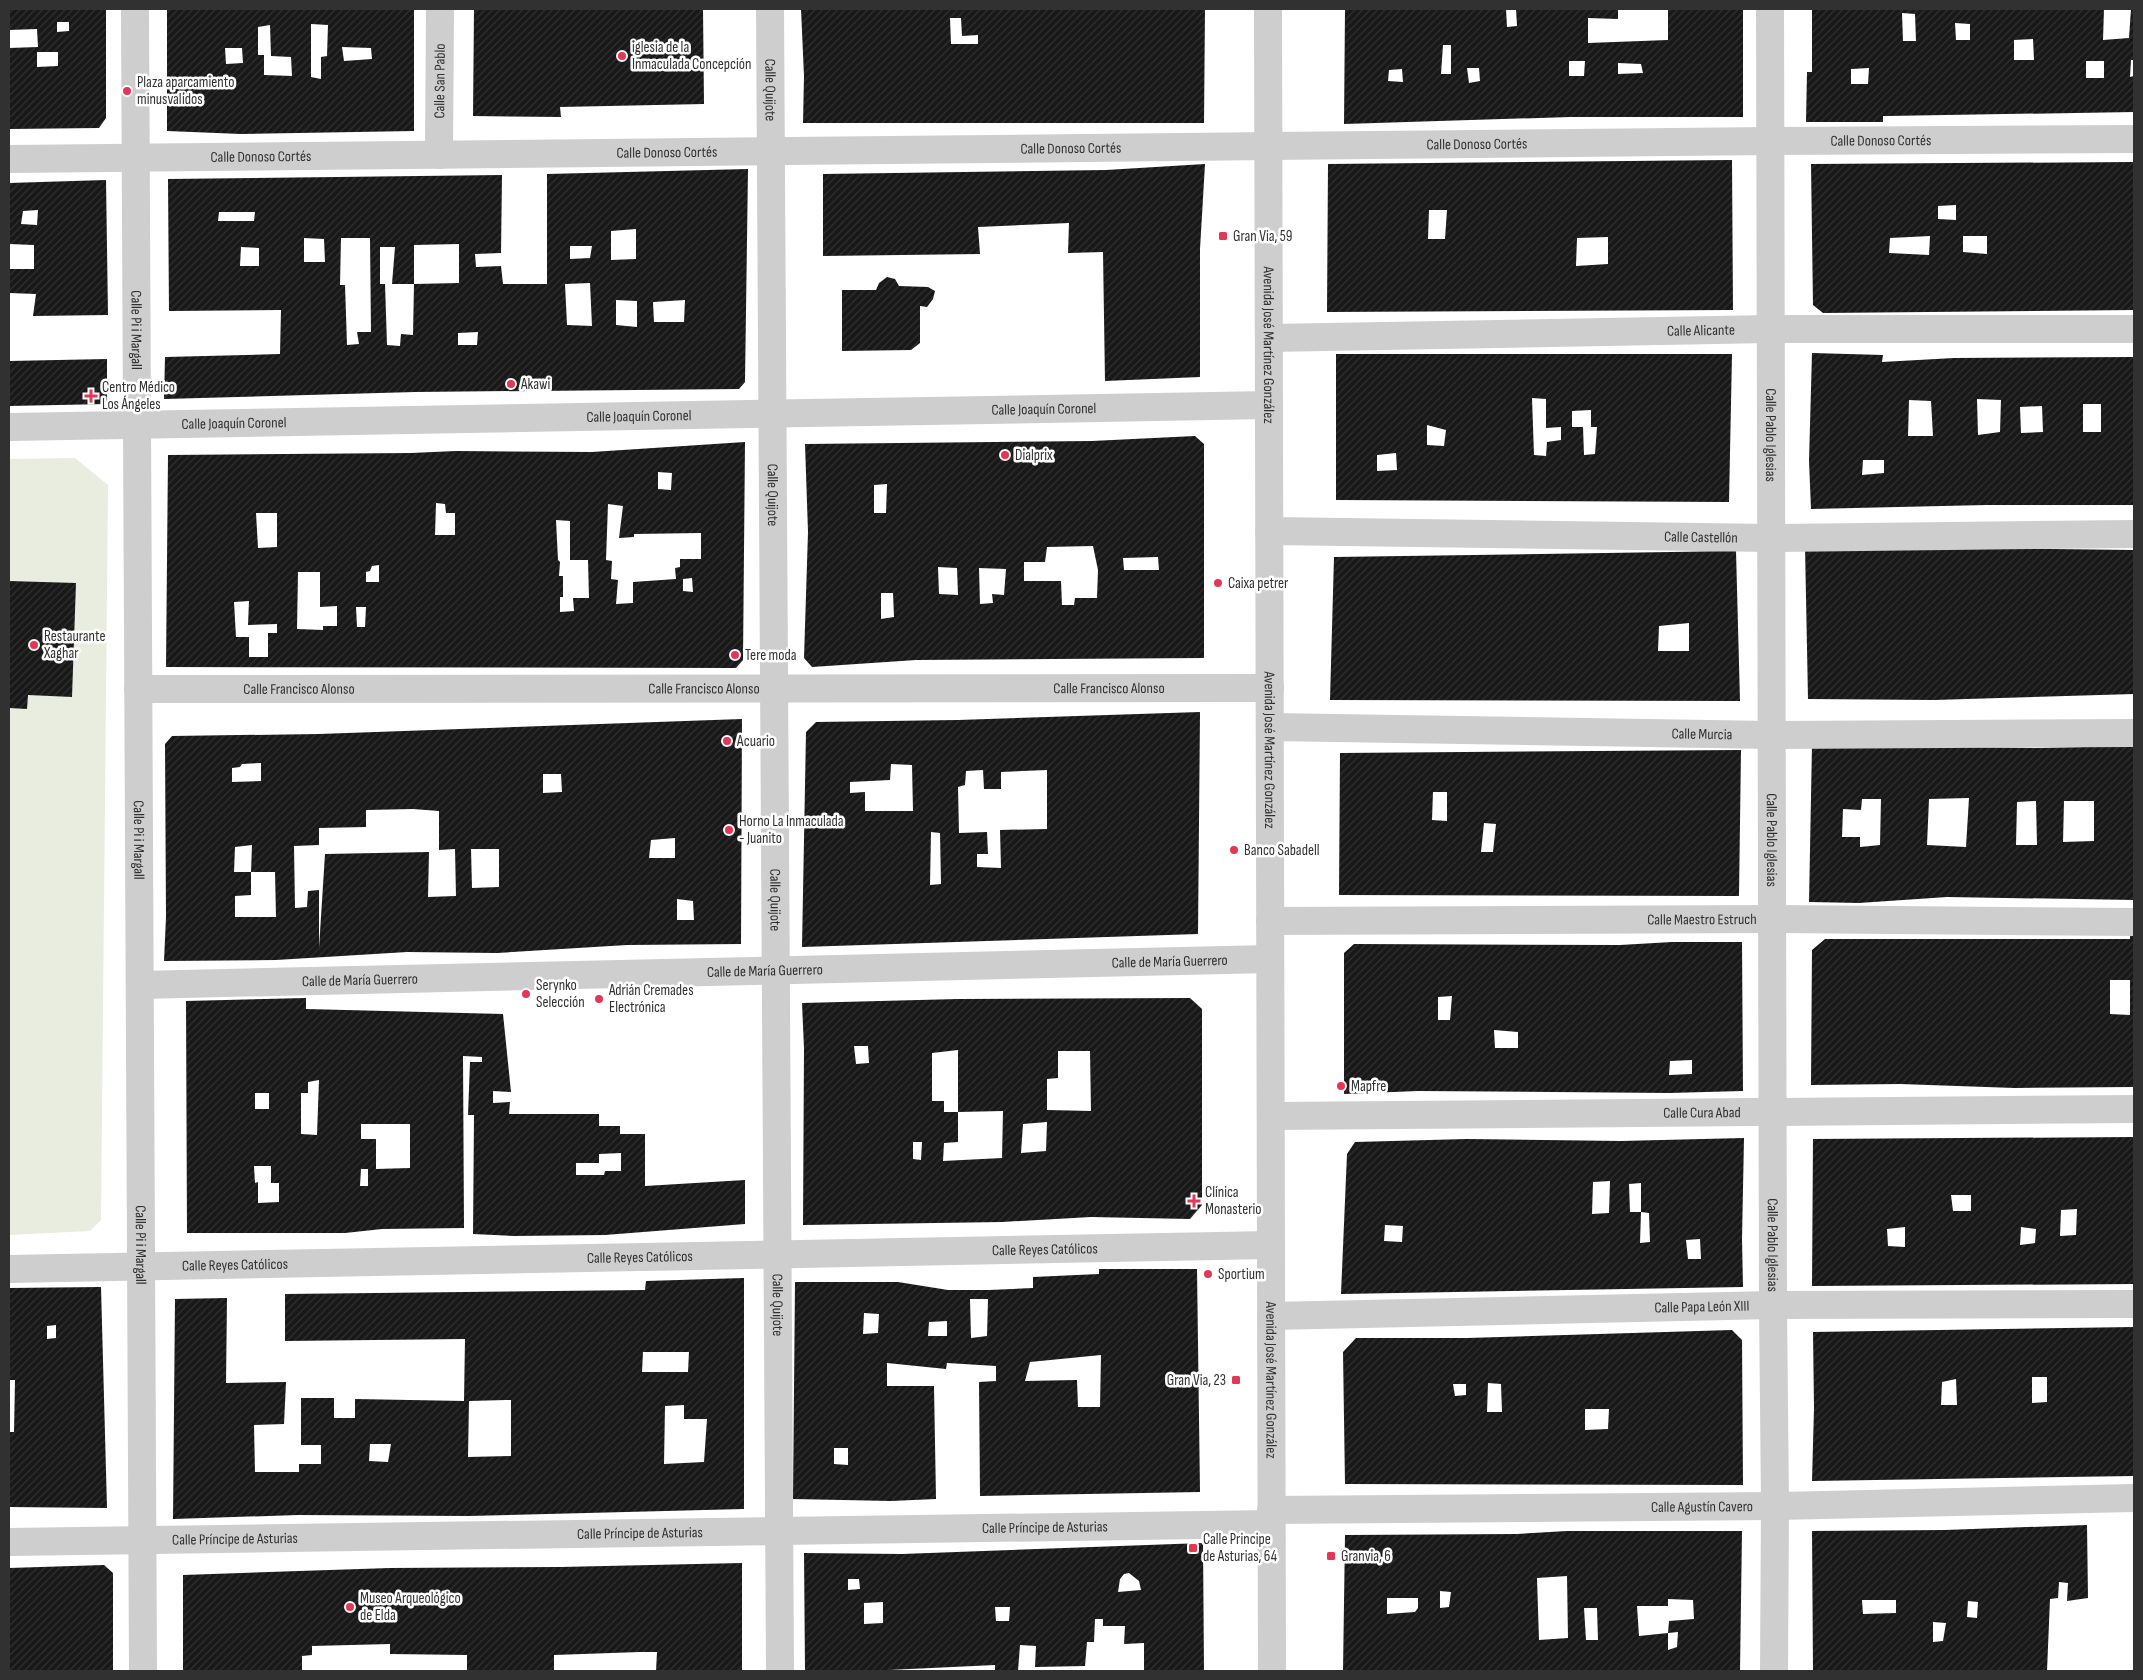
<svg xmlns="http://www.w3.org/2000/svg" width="2143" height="1680" font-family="'Sofia Sans Condensed',sans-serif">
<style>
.park{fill:#e8eddf}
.building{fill:url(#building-hatch);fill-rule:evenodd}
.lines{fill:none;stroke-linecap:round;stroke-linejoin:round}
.minor{stroke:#cecece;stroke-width:28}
.poi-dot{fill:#e33755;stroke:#fff;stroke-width:2}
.labels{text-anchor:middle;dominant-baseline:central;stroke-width:5;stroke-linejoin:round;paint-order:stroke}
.poi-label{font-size:15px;fill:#313131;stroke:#fff;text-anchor:start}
.street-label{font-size:15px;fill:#313131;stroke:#fff}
</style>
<defs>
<pattern id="building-hatch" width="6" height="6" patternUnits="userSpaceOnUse" patternTransform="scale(1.25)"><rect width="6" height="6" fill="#181818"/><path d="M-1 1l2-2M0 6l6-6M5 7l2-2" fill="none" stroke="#313131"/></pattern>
</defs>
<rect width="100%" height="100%" fill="#fff"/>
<path class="park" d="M75,458L108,485L101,1220L90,1231L9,1235V459Z"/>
<g class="building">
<path d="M9,9H106V118L99,128L9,129V48L38,47L37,29L9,30ZM57,22H69V31L57,32ZM37,52H58V66L37,67Z"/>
<path d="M167,9H414V131L241,134L167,131ZM311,24L328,25L327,56L321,57V79L311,77ZM270,25L271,56L291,57L292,76L264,75V55H258V27ZM342,47L371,48L372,59L344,61ZM225,48H242L243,63L226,64Z"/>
<path d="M474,9H703L704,104L560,107L561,117L473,116Z"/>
<path d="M801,9H1205L1204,123H803L804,76ZM950,18H961L962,36L978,35V44H951Z"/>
<path d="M1345,9H1506L1507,27L1517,26L1516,9H1618V19L1588,18V43L1668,40V9H1743V117H1570L1344,124ZM1443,45H1451V74H1441ZM1569,61H1585L1584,76H1569ZM1618,63L1641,64L1643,73L1618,74ZM1467,68H1479L1480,81L1469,83ZM1402,69L1403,82L1388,81L1389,70Z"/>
<path d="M1812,9H2104L2103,40L2129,38L2131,9H2134V60H2131L2130,77L2134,76V112L1887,116H1883V122H1806L1807,72H1812ZM1902,13L1915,14L1916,41H1903ZM1955,23L1970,24V40H1956ZM2033,39L2034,60H2014V40ZM2086,61H2104V78H2086ZM1869,68L1868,84H1851V69Z"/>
<path d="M1732,160L1733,310L1327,312L1328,164ZM1429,210H1447L1445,239H1428ZM1608,237V264L1576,266L1577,238Z"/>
<path d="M2134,162V310L1823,313L1813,305L1811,164ZM1956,205V220L1938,219V206ZM1930,236L1929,255L1889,253L1890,238ZM1963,236H1987V254L1963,252Z"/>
<path d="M1205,164L1200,249V377L1105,381L1103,252L1068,253L1069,223L978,227L980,254L823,256V174L1106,170Z"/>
<path d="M748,169L745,382L739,389L415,392L164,399L165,357L280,354L281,310L169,311L168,179L502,175L501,253L475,254L476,267L501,266L503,284H547V174ZM219,212H255L254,221H218ZM636,229V259L611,260V231ZM304,238L324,239L325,262H304ZM341,238H370L371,332H357L359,344L347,345L345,285H340ZM459,244V283L414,284L413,335L401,334L400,346L387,345L385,284H380V247H395L392,284H414V245ZM570,246H592L590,258L570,259ZM241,247L259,248V266H240ZM590,283L592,326L567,325L565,284ZM616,300L637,301V327L616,325ZM685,300L684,322H654L653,302ZM478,332L477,345H458V333Z"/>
<path d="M106,180L108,315L33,316L36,294L9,293V269H34V245L9,244V183ZM38,210L37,225L21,224L23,211Z"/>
<path d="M887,277L895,279L899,286L928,287L935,291L933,299L927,307L920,306V343L911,350L842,351V290H876L879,283Z"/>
<path d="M1812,353L1883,355L1882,362L1954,358L2134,357V505H1986L1811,509L1809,461ZM1977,399L2001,400L2000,432L1978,435ZM1909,400L1931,401L1933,436H1908ZM2083,404H2101V432H2083ZM2042,406L2043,432L2021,433L2020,407ZM1863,460H1884V473L1862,475Z"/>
<path d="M1336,354H1732L1729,502L1336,500ZM1532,398L1546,399V428L1561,427V440L1547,442L1546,456L1534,455ZM1591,410V427H1597L1595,454L1584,455L1583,427H1572V411ZM1427,425L1446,430L1444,446L1427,445ZM1396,453L1397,470L1377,471V455Z"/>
<path d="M107,359V404L9,406V361Z"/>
<path d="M1195,436L1204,444V658L916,660L812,667L804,658L808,532L805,444L1092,441ZM887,484L886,513H874V485ZM1093,546L1098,570L1097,598H1075L1074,605H1062L1061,581H1024V562H1045L1047,547ZM1158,557L1159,570H1124L1123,558ZM938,567L957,568L958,595L939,594ZM979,568L1006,569L1004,595L992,594L993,603L980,604ZM881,593H893L894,617L881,619Z"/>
<path d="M745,442L743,660L736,668L166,667L168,455L411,453L456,451L592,452ZM658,472L672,473L671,490L658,489ZM436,503L445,504L446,513H455V535H435ZM608,504L623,506L619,538L634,537V534L701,533V559H680V567L675,568L676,579L633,582V603L616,604L618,580L611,579L612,561L606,560ZM256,513H277V547L258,548ZM556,520L570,521V560H588L589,598H573L574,611L560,612V597H563V576H559L560,562L558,560ZM379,565V582H366V572L370,571L372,566ZM298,572H320V607L337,606V626H323V630L297,629ZM692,578L693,592L683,591V579ZM249,601L248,625L277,624V633H268V657H249V637H236L234,602ZM356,607H366L365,627H357Z"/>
<path d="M1805,546L2134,550V694L1934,700L1808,699Z"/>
<path d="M1736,551L1740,701L1330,700L1334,557ZM1689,623V651H1658L1659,626Z"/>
<path d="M9,581L76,583L72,697L28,695L27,709L9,708Z"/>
<path d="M1200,712L1198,934L802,947L806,732L816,722L958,720ZM891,764L912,765L913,811H865V792L850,793V782L890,780ZM983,770L984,789H1001V772L1047,770V829L1000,830L1001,868L977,867V854H988L987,832L959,833L958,787L965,785L966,771ZM931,832L940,833L941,884L930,885Z"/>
<path d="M742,719L741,944L627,945L497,953L407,952L276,960L164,961L166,917L165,744L172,736L319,734ZM261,763V781L232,782V768L240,767L242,764ZM543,774H561L562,792L543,793ZM413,809L439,811V850L455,849L456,896L428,897L429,852L325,854L319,948V890L308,891L307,907L295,908L294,846L319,845V828L366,827V810ZM675,838V858H649L651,840ZM252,845L251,872H275L276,917H235V896L251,895V872H234L235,847ZM471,849H499V887L472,888ZM677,899L693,901L694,920H677Z"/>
<path d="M1812,745L2036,748L2134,746V900L1947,897L1859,903L1809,902ZM1969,798L1966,847L1927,845L1929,799ZM1862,799H1881L1880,845L1860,847V837H1842L1843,809L1861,810ZM2036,801L2037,845H2016L2017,802ZM2064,801H2094V841L2063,842Z"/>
<path d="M1741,750L1739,896L1339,895L1340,753ZM1433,792H1447V821L1432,820ZM1484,823L1496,824L1493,852H1481Z"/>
<path d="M2130,935H2134V1087L2015,1088L1900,1084L1811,1085L1812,950L1825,939H2130ZM2110,980H2130V1015L2110,1014Z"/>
<path d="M1672,942H1742L1743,1091L1669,1093L1418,1091L1344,1094V953L1354,944L1620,945ZM1452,996L1450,1020H1438V997ZM1494,1030L1518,1032V1048H1495ZM1692,1060V1074L1669,1075L1670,1061Z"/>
<path d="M306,998V1009L503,1014L511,1092L493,1091V1103L510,1102L509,1114H599V1126H620V1134H645V1186L745,1180V1224L605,1235L513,1236L473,1234L474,1115H468L470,1062H482V1057L463,1056L464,1228L382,1229L345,1233H187L186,1001ZM319,1080L317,1135L301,1134V1093H308V1082ZM255,1093H269V1109H255ZM361,1124H410V1168L376,1169V1139H361ZM621,1153V1171H605L604,1175H576V1163H599V1154ZM254,1166H271V1183H279V1202L258,1203V1182L255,1183ZM361,1169H368V1186H360Z"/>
<path d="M1190,998L1202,1009V1205L1190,1219L1091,1217L1002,1222L803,1225L804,1048L802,1003L958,999ZM854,1046H868L869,1063L856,1064ZM958,1050V1112H944V1101H932V1053ZM1058,1051H1090L1091,1111L1047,1110V1079L1058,1078ZM1003,1111L1002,1158L943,1161L944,1143L958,1142V1112ZM1047,1122L1046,1151L1021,1153L1023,1124ZM913,1142H922L921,1160L913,1159Z"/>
<path d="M2134,1137V1284L1812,1286L1813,1139ZM1951,1195H1971V1211H1953ZM2077,1209L2076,1235L2060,1236L2061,1210ZM1905,1227V1247L1888,1246L1887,1229ZM2021,1227L2036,1229L2035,1243L2020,1245Z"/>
<path d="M1744,1138L1742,1239L1743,1287L1341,1294L1347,1154L1355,1142L1467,1139L1621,1141ZM1610,1181L1609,1213L1592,1214L1593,1182ZM1641,1183V1212L1649,1213L1650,1242L1640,1243L1641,1212H1630L1629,1184ZM1385,1225L1403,1226L1402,1242L1384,1241ZM1700,1239L1701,1259H1688L1686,1240Z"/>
<path d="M1099,1269H1197L1200,1492L980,1496L979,1382L996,1381V1366L947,1363L946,1369L887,1363V1386H934L936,1499L891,1501L793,1499L795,1282H898L948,1290H989L1033,1288V1277L1099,1274ZM970,1299H988L987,1336L971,1338ZM864,1313L879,1314L878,1333L863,1334ZM947,1321V1336H928L929,1322ZM1101,1355L1100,1407H1078L1077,1380L1025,1381L1030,1362ZM834,1448H848V1465L834,1464Z"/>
<path d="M744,1278V1509L468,1516L298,1515L173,1519L175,1299L227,1298L226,1383L286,1382L284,1424L254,1425L255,1472H299V1464H321V1445H301V1398H334V1418H355V1399L464,1401L465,1339L285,1341V1294L645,1290L646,1281ZM643,1352H689L688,1372H642ZM506,1400H511V1456L468,1457L469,1401ZM684,1405V1419H707L704,1462L664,1464L665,1406ZM370,1444H391L388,1462L369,1461Z"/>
<path d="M101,1287L107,1508L9,1507V1432H14L15,1380H9V1288ZM56,1325V1338L47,1339V1326Z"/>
<path d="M2134,1327V1476L1812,1481L1814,1408L1813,1332ZM2032,1377H2047V1402L2032,1403ZM1956,1379L1957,1405H1941L1942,1382Z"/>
<path d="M1732,1330L1742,1340L1743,1485L1345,1484L1343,1352L1356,1338H1467ZM1488,1383L1501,1384L1502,1412H1487ZM1453,1384H1466V1395L1455,1396ZM1585,1409H1609L1608,1429L1585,1430Z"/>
<path d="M2087,1525L2088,1598L2067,1601L2068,1583L2059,1582L2058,1598L2050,1599L2047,1671H1813L1812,1531L1945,1530ZM1862,1600H1896V1613L1863,1614ZM1968,1601L1978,1602L1977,1618L1967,1617ZM1933,1622L1946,1623L1943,1641L1933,1642Z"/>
<path d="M1567,1531H1742L1740,1671H1343L1345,1535L1517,1534ZM1567,1576L1568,1638L1539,1640L1537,1578ZM1440,1591L1451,1592L1449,1607L1440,1608ZM1387,1598H1418V1608L1415,1612L1387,1614ZM1668,1599L1693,1600L1694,1619L1669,1621L1668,1633L1678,1632L1677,1647L1668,1650V1633L1639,1636L1637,1606H1668ZM1584,1608H1597L1598,1640H1586Z"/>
<path d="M1203,1543L1204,1671H1144V1643L1124,1644L1125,1626H1103V1619H1095L1094,1642H1087L1085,1666L1035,1667L1036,1646L1020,1645L1018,1671H995V1665L867,1671H805L804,1553L902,1554ZM1129,1573L1139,1581L1141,1590L1118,1592L1120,1579L1124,1574ZM848,1579H859L860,1589L848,1590ZM883,1602V1623L864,1624V1603ZM995,1607H1010L1009,1621H996Z"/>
<path d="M742,1563V1671H656L657,1652H640L554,1655V1671H467V1655L390,1654V1644L312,1646V1655L302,1656V1671H183V1575L390,1568L560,1567Z"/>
<path d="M104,1565L113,1573V1671H9V1568Z"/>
</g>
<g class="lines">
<g class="minor">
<path id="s1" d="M135,9L143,1671"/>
<path id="s2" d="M770,9L780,1671"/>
<path id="s3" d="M1268,9L1272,1671"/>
<path id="s4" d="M1770,9L1773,1305L1775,1506L1774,1671"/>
<path id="s5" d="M439,155L440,9"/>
<path id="s6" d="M9,159L1770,141L2134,139"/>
<path id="s7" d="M1269,338L1770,329H2134"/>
<path id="s8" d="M9,427L1269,405"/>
<path id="s9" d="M1269,531L1770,538L2134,534"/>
<path id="s10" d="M138,689L1270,688"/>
<path id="s11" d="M1270,727L1771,735L2134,733"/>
<path id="s12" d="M1270,921L1771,919L2134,922"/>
<path id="s13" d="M140,985L1270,959"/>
<path id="s14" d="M1271,1116L2134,1109"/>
<path id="s15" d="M9,1269L1271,1245"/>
<path id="s16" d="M1271,1316L1773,1305L2134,1304"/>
<path id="s17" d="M1271,1510L1775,1506L2134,1498"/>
<path id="s18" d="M9,1542L1271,1524"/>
</g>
</g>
<g class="poi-dot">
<circle cx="622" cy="56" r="5"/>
<circle cx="127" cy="91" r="5"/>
<rect x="1218" y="231" width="10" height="10" rx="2.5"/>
<circle cx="511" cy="384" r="5"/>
<path d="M88.5 388.5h5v5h5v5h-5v5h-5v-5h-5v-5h5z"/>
<circle cx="1005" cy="455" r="5"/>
<circle cx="1218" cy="583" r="5"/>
<circle cx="34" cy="645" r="5"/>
<circle cx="735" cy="655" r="5"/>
<circle cx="727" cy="741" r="5"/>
<circle cx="729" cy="830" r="5"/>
<circle cx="1234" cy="850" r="5"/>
<circle cx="526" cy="994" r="5"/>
<circle cx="599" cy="999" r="5"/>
<circle cx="1341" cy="1086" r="5"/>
<path d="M1191.5 1193.5h5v5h5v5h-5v5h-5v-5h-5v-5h5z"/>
<circle cx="1208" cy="1274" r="5"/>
<rect x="1231" y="1375" width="10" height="10" rx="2.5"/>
<rect x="1188" y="1543" width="10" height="10" rx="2.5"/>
<rect x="1326" y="1551" width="10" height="10" rx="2.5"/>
<circle cx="350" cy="1607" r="5"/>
</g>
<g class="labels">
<g class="poi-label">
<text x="632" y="47">iglesia de la<tspan x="632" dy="17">Inmaculada Concepción</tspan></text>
<text x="137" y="82">Plaza aparcamiento<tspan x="137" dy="17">minusvalidos</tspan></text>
<text x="1233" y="236">Gran Via, 59</text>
<text x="521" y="384">Akawi</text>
<text x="102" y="387">Centro Médico<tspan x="102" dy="17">Los Ángeles</tspan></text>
<text x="1015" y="455">Dialprix</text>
<text x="1228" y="583">Caixa petrer</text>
<text x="44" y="636">Restaurante<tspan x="44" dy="17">Xaghar</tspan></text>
<text x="745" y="655">Tere moda</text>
<text x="737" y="741">Acuario</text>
<text x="739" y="821">Horno La Inmaculada<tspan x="739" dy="17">- Juanito</tspan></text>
<text x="1244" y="850">Banco Sabadell</text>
<text x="536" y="985">Serynko<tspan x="536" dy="17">Selección</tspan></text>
<text x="609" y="990">Adrián Cremades<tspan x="609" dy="17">Electrónica</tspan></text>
<text x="1351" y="1086">Mapfre</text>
<text x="1205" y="1192">Clínica<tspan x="1205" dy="17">Monasterio</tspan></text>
<text x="1218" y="1274">Sportium</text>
<text x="1226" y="1380" text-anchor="end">Gran Via, 23</text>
<text x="1203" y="1539">Calle Principe<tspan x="1203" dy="17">de Asturias, 64</tspan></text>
<text x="1341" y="1556">Granvia, 6</text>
<text x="360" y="1598">Museo Arqueológico<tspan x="360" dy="17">de Elda</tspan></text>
</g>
<g class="street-label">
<text stroke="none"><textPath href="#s5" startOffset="74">Calle San Pablo</textPath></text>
<text stroke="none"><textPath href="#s2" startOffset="81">Calle Quijote</textPath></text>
<text stroke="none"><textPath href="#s6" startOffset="1872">Calle Donoso Cortés</textPath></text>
<text stroke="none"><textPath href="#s6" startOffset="1468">Calle Donoso Cortés</textPath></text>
<text stroke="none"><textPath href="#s6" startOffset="1062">Calle Donoso Cortés</textPath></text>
<text stroke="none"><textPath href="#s6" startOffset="658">Calle Donoso Cortés</textPath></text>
<text stroke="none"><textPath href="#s6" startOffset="252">Calle Donoso Cortés</textPath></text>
<text stroke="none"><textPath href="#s1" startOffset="321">Calle Pi i Margall</textPath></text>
<text stroke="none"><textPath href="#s7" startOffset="432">Calle Alicante</textPath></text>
<text stroke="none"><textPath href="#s3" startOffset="336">Avenida José Martínez González</textPath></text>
<text stroke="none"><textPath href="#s8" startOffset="1035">Calle Joaquín Coronel</textPath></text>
<text stroke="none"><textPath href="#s8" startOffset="630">Calle Joaquín Coronel</textPath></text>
<text stroke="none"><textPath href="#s8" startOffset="225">Calle Joaquín Coronel</textPath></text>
<text stroke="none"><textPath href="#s4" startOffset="426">Calle Pablo Iglesias</textPath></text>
<text stroke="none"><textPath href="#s2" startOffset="486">Calle Quijote</textPath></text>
<text stroke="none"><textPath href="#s9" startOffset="432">Calle Castellón</textPath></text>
<text stroke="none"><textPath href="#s10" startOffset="971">Calle Francisco Alonso</textPath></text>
<text stroke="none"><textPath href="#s10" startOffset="161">Calle Francisco Alonso</textPath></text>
<text stroke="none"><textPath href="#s10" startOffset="566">Calle Francisco Alonso</textPath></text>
<text stroke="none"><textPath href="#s11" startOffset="432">Calle Murcia</textPath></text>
<text stroke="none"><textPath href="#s3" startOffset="741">Avenida José Martínez González</textPath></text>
<text stroke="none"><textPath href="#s1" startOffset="831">Calle Pi i Margall</textPath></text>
<text stroke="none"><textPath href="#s4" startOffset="831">Calle Pablo Iglesias</textPath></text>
<text stroke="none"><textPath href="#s2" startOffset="891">Calle Quijote</textPath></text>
<text stroke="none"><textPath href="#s12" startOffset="432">Calle Maestro Estruch</textPath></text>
<text stroke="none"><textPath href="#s13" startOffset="1030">Calle de María Guerrero</textPath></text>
<text stroke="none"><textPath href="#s13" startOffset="625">Calle de María Guerrero</textPath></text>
<text stroke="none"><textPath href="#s13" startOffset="220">Calle de María Guerrero</textPath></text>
<text stroke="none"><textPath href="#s14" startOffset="431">Calle Cura Abad</textPath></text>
<text stroke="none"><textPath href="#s1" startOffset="1236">Calle Pi i Margall</textPath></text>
<text stroke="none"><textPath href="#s4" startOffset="1236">Calle Pablo Iglesias</textPath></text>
<text stroke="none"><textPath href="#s15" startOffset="1036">Calle Reyes Católicos</textPath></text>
<text stroke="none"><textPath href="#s15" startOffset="631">Calle Reyes Católicos</textPath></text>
<text stroke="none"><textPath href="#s15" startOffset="226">Calle Reyes Católicos</textPath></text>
<text stroke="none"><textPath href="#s2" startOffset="1296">Calle Quijote</textPath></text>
<text stroke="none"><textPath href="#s16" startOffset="431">Calle Papa León XIII</textPath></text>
<text stroke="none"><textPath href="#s3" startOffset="1371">Avenida José Martínez González</textPath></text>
<text stroke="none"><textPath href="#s17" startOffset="431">Calle Agustín Cavero</textPath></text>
<text stroke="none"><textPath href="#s18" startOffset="1036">Calle Príncipe de Asturias</textPath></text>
<text stroke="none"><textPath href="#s18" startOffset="631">Calle Príncipe de Asturias</textPath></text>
<text stroke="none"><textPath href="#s18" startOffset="226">Calle Príncipe de Asturias</textPath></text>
</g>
</g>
<rect width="2143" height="1680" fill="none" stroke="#313131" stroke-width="20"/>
</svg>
